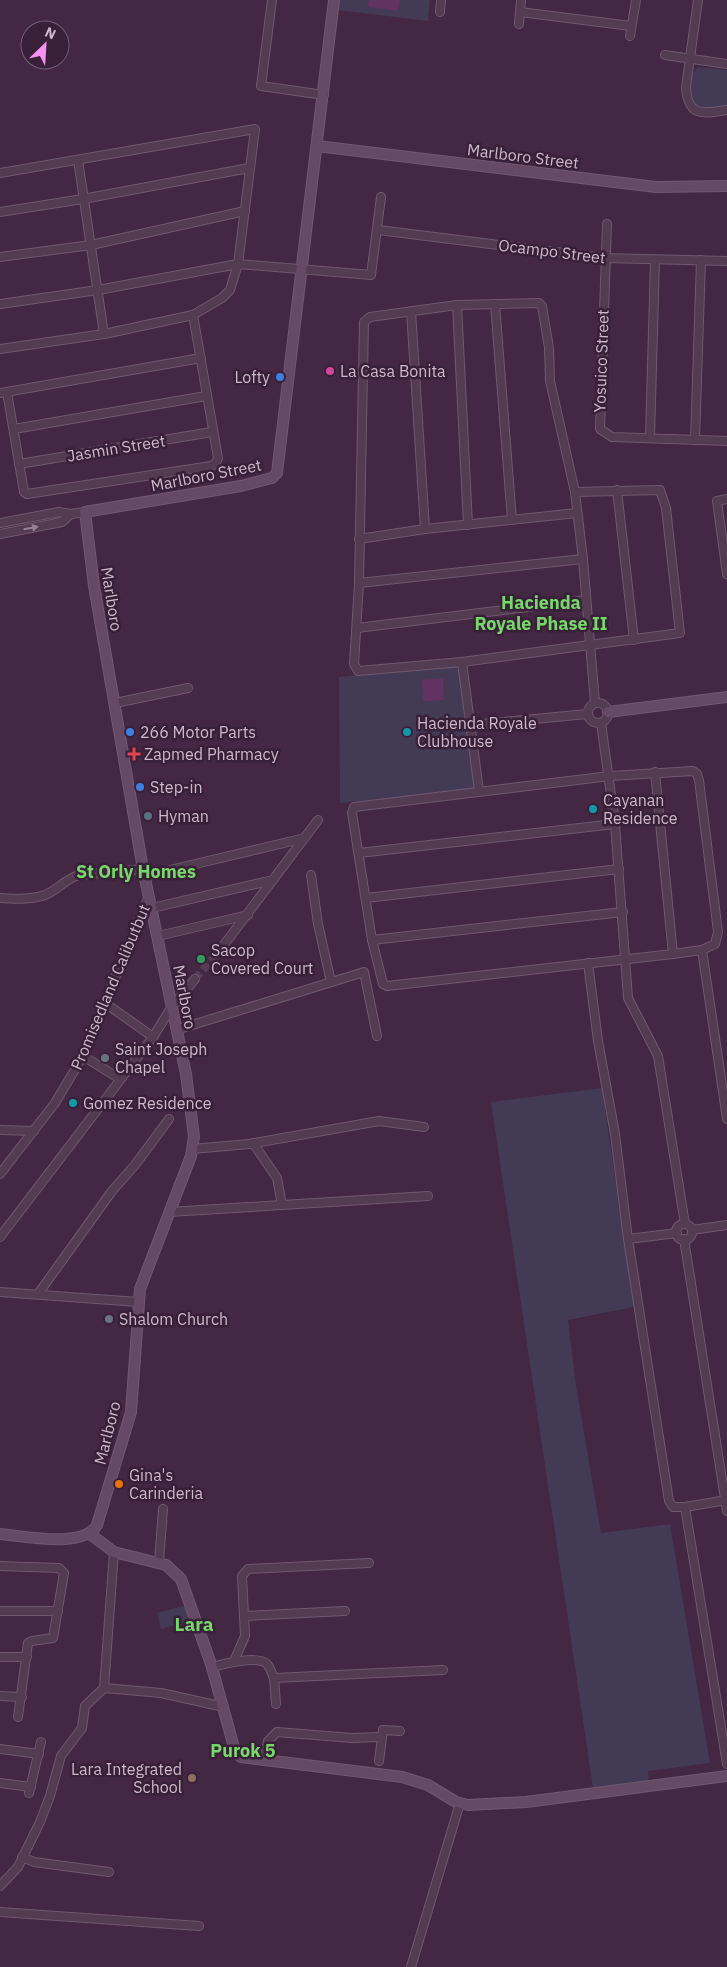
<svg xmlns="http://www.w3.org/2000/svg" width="727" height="1967" font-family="'IBM Plex Sans',sans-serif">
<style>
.green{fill:#433a56}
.water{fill:#623361}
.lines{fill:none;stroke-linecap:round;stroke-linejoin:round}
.street-tunnel{stroke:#583d57;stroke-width:8;stroke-dasharray:8 4;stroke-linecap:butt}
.street-casing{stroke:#70596f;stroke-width:10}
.secondary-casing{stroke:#70596f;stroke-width:12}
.street{stroke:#533b52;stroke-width:8}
.secondary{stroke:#664964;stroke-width:10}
.oneway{fill:#968095}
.hotel-dot{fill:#d1479c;stroke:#382038;stroke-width:2}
.shop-dot{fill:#3f7fe0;stroke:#382038;stroke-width:2}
.culture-dot{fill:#0f9aa8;stroke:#382038;stroke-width:2}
.health-dot{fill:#e0444e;stroke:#382038;stroke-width:2}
.service-dot{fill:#5c6f8a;stroke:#382038;stroke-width:2}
.leisure-dot{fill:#2e9e5b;stroke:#382038;stroke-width:2}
.worship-dot{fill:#6b7280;stroke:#382038;stroke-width:2}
.food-dot{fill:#e8710a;stroke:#382038;stroke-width:2}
.education-dot{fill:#8d6e63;stroke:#382038;stroke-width:2}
.labels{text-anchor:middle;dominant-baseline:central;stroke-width:5;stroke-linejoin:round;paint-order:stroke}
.street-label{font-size:16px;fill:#cdb8cb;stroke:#382038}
.poi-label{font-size:16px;fill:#cdb8cb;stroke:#382038;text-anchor:start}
.neighbourhood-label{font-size:18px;font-weight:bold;fill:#76d868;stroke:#382038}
.quarter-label{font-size:19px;font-weight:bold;fill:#76d868;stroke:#382038}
</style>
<rect width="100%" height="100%" fill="#432743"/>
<g class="green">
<path d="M338,0H430L428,21L337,10Z"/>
<path d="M698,67L727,70V108L700,109C690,99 687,77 698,67Z"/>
<path d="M465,665L479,790L340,803L339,677Z"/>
<path d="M602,1088L634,1307L568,1320L576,1386L601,1533L670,1524L710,1763L648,1771L649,1782L593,1788L491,1102Z"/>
<path d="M187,1605L191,1621L161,1629L157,1613Z"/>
</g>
<g class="water">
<path d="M369,0H400L398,11L368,7Z"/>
<path d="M443,678L444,700L423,701L422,680Z"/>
</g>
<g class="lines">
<path class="street-tunnel" d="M195,979L220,950"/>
<defs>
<g id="street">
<path d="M272,0L261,86L324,95"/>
<path d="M698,0L686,87C688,117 702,114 727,110"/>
<path d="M440,12L441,0"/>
<path d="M520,12L631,26"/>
<path d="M519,24L521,0"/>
<path d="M630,36L636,0"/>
<path d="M665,55L727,64"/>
<path d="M78,160L104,334"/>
<path d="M0,173L255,129L238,264L230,290L222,298L193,315L104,334L0,349"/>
<path d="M0,212L83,199L249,168"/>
<path d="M607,224L600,429L612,437L727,441"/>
<path d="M378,230L604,258L727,261"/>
<path d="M0,257L91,245L245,211"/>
<path d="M539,303L542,306L549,348L550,381L575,492L660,490L666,508L680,633L462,662L358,671L354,664L359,583L364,322L370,317L457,305Z"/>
<path d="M0,304L98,290L238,264L371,275L381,197"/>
<path d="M495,304L512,520"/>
<path d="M457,305L468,525"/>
<path d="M411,311L425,529"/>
<path d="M7,392L24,492L27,494L211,466L216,463L218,458L193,315"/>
<path d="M0,393L201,358"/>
<path d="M14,429L206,396"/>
<path d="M650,437L655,260"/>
<path d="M695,440L701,260"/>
<path d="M19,464L212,432"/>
<path d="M617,490L634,640"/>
<path d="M575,492L583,559L595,703"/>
<path d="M727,499L717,501L727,574"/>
<path d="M0,523L59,512L71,514L85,512"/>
<path d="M0,534L62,522L71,514"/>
<path d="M359,539L425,529L577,513"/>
<path d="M359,583L583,559"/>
<path d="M357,628L586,600"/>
<path d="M462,662L479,791"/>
<circle cx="598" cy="713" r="10"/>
<path d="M115,703L188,688"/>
<path d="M601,723L615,824L628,998L658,1056L685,1224"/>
<path d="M471,725L587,714"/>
<path d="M693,771L697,774L699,780L718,932L715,944L702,950L673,954L387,986L383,984L372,940L352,813L354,807L610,776Z"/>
<path d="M655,772L673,954"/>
<path d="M359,853L615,824"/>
<path d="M311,875L318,924L331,982"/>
<path d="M145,876L305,838"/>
<path d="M0,898C14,899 31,900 45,895C58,890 65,879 79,875L143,869"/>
<path d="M366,898L619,869"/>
<path d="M152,908L273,880"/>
<path d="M158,936L248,915"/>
<path d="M372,940L623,912"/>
<path d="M220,950L318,820"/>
<path d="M702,950L727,1119"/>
<path d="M588,963L598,1041L615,1134L628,1239L669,1501L673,1507H685L727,1764"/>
<path d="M105,1003L153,1037"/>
<path d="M176,1030L364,972L377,1036"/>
<path d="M83,1056L120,1079"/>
<path d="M0,1130L34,1131"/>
<path d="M253,1143L277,1178L282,1205"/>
<path d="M192,1149L249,1144L379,1121L424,1127"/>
<path d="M0,1174L55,1103L83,1056L149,896"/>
<path d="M169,1212L428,1196"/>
<circle cx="684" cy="1232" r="8"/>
<path d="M692,1230L727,1225"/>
<path d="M0,1237L153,1037L171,1008L195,979"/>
<path d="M628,1239L677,1233"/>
<path d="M684,1239L727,1511"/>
<path d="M0,1292L138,1302"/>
<path d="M38,1294L112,1191L135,1165L169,1119"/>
<path d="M685,1507L727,1500"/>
<path d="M159,1562L163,1509"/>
<path d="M0,1566L59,1568L64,1573L53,1638L32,1641L28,1643L18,1717"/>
<path d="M0,1611H58"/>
<path d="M244,1616L345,1611"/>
<path d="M0,1657H27"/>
<path d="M234,1661L245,1636L242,1576L248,1569L369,1563"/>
<path d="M212,1667C223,1664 258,1655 267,1664C270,1667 272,1674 274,1678L443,1670"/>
<path d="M274,1678L276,1704"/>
<path d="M104,1688L114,1552"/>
<path d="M0,1696L22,1697"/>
<path d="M0,1749L39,1754"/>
<path d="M264,1761L268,1741L277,1732L352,1738L381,1737"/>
<path d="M379,1761L383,1730L400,1731"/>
<path d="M0,1783L31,1787"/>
<path d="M29,1793L41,1742"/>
<path d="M22,1857L34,1862L109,1872"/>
<path d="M0,1886L18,1867L40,1822L50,1796L61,1756L82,1728L85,1706L104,1688L161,1693L224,1707"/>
<path d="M0,1912L199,1926"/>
<path d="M411,1967L460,1803"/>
</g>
<g id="secondary">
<path d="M317,146L656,187L727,186"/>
<path d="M608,712L727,697"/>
<path d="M0,1534C25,1536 83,1549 97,1525L131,1412L140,1289L191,1156L194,1137L186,1074L143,869L94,586L85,512L241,486L272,478L277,473L334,0"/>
<path d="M90,1534L114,1552L166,1565L181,1579L211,1664L235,1751L241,1757L402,1777L428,1785L456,1802L468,1805L526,1802L727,1776"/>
</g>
</defs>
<use href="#street" class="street-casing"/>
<use href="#secondary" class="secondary-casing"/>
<use href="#street" class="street"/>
<use href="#secondary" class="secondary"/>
</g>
<defs><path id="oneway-solid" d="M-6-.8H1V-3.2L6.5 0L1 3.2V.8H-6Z" transform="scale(1.25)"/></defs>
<use class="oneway" href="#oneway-solid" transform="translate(31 528) rotate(-10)"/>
<circle class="hotel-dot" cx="330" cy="371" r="5"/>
<g class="shop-dot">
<circle cx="280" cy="377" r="5"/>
<circle cx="130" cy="732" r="5"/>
<circle cx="140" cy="787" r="5"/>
</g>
<g class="culture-dot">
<circle cx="407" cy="732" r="5"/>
<circle cx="593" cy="809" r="5"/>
<circle cx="73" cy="1103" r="5"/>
</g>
<path class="health-dot" d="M131.5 746.5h5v5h5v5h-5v5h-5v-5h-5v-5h5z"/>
<circle class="service-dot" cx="148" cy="816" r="5"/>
<circle class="leisure-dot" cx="201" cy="959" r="5"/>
<g class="worship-dot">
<circle cx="105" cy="1058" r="5"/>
<circle cx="109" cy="1319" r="5"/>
</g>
<circle class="food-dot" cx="119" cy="1484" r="5"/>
<circle class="education-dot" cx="192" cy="1778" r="5"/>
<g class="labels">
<g class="street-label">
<text transform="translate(523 156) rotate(7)">Marlboro Street</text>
<text transform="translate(552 251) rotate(7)">Ocampo Street</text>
<text transform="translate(601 361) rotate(-88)">Yosuico Street</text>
<text transform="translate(116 448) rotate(-9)">Jasmin Street</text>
<text transform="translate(206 475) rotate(-11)">Marlboro Street</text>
<text transform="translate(112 599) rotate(81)">Marlboro</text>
<text transform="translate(110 987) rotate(-67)">Promisedland Calibutbut</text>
<text transform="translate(185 997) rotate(79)">Marlboro</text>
<text transform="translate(107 1433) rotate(-76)">Marlboro</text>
</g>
<g class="poi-label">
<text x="340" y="371">La Casa Bonita</text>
<text x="270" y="377" text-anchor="end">Lofty</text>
<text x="417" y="723">Hacienda Royale<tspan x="417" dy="18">Clubhouse</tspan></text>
<text x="140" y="732">266 Motor Parts</text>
<text x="144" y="754">Zapmed Pharmacy</text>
<text x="150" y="787">Step-in</text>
<text x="603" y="800">Cayanan<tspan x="603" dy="18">Residence</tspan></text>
<text x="158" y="816">Hyman</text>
<text x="211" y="950">Sacop<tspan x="211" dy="18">Covered Court</tspan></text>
<text x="115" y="1049">Saint Joseph<tspan x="115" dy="18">Chapel</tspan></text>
<text x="83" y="1103">Gomez Residence</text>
<text x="119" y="1319">Shalom Church</text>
<text x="129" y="1475">Gina's<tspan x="129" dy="18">Carinderia</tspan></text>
<text x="182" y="1769" text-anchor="end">Lara Integrated<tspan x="182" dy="18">School</tspan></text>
</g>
<g class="neighbourhood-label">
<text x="541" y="602">Hacienda<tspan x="541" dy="21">Royale Phase II</tspan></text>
<text x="136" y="871">St Orly Homes</text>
<text x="243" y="1750">Purok 5</text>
</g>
<g class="quarter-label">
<text x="194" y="1624">Lara</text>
</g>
</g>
<g transform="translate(45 45) rotate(25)"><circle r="24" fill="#382038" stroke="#745d73"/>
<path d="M0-4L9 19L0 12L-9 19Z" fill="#f990f3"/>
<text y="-8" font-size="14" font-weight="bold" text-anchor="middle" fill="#cdb8cb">N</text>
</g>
</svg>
